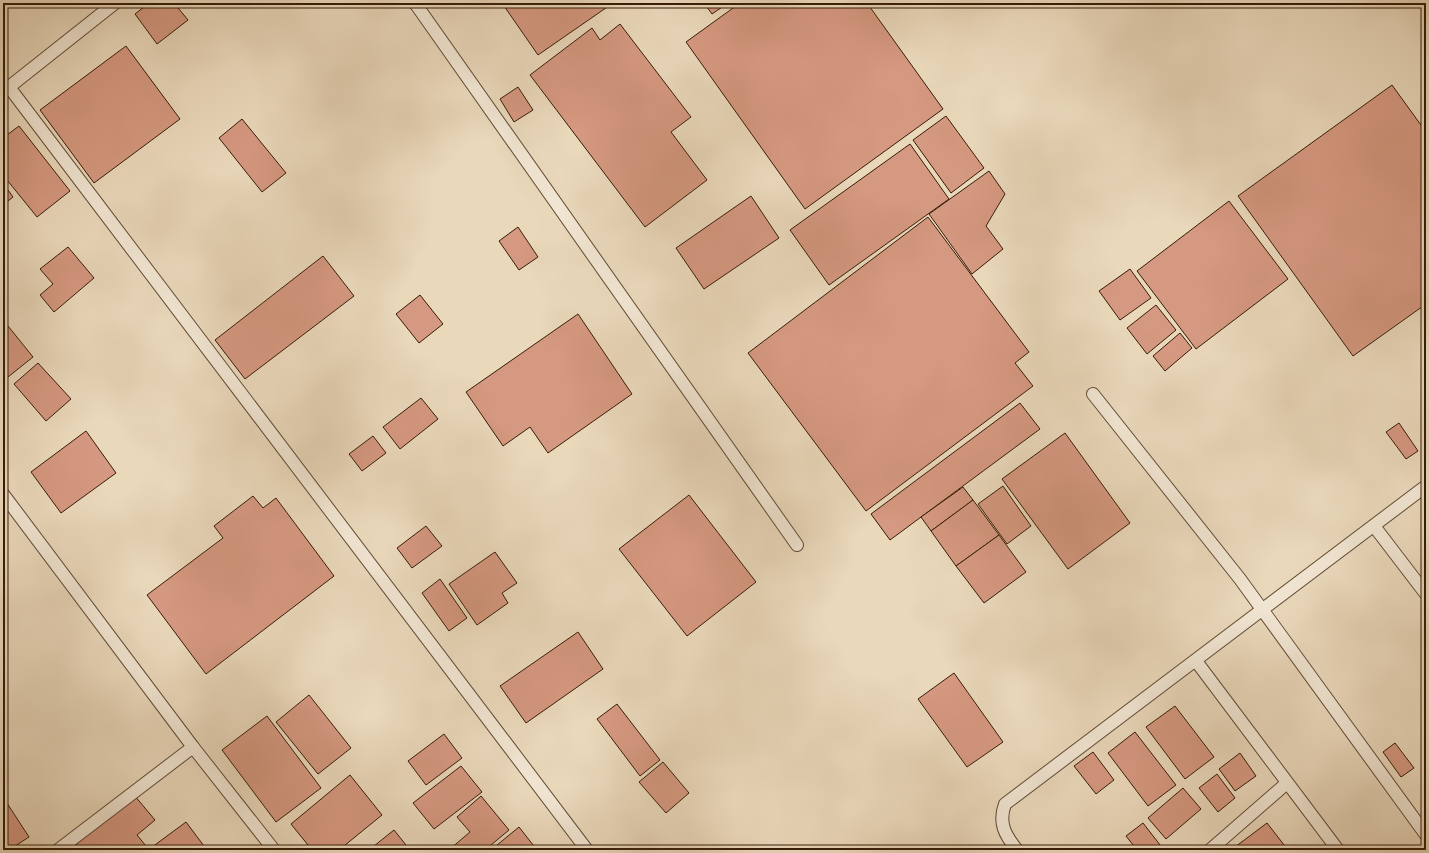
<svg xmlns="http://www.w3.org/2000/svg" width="1429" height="853" font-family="'Libre Bodoni',serif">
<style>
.building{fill:#d59880;stroke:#361c08}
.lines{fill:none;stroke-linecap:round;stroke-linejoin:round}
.lane-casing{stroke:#634b35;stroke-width:14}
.lane{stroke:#f1e6d3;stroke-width:12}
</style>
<rect width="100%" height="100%" fill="#ead8bb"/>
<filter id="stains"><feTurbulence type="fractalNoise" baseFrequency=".005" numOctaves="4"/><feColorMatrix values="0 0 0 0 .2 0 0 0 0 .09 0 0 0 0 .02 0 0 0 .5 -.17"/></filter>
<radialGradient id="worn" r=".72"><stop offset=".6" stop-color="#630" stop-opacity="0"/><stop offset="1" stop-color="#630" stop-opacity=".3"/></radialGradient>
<g class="building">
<path d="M149,3H174L188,20L157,44L135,14Z"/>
<path d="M184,3H194L188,8Z"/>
<path d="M502,3H613L538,55Z"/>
<path d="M704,3H728L712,14Z"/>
<path d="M740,3H867L943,109L805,209L686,42Z"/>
<path d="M620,24L691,117L671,132L707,180L645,227L530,75L592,28L600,40Z"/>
<path d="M126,46L180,119L94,183L40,110Z"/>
<path d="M1392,85L1426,132V304L1353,356L1238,196Z"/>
<path d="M518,87L533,110L514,122L500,99Z"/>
<path d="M946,116L984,168L951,193L913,140Z"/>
<path d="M242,119L286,173L262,192L219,138Z"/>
<path d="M19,126L70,191L37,217L3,175V138Z"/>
<path d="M910,144L949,199L829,285L790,230Z"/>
<path d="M989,171L1005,194L986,226L1003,249L972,274L929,214Z"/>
<path d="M3,183L13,197L3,205Z"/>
<path d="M751,196L779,238L704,289L676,248Z"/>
<path d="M1229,201L1288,279L1196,349L1137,271Z"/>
<path d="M928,217L1029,352L1015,363L1033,386L866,511L748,353Z"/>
<path d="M518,227L538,257L519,270L499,241Z"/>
<path d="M68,247L94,278L54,312L40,295L53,284L40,269Z"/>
<path d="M323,256L354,296L245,379L215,340Z"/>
<path d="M1130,269L1151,298L1120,320L1099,291Z"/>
<path d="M420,295L443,324L419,343L396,314Z"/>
<path d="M1156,305L1176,330L1147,354L1127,328Z"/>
<path d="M578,314L632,394L548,453L530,427L503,446L466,392Z"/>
<path d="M4,321L33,357L3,381V322Z"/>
<path d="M1180,333L1192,348L1165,371L1153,356Z"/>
<path d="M38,363L71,399L46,421L14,384Z"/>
<path d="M421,398L438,419L400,449L383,427Z"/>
<path d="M1020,403L1040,429L890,540L871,514Z"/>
<path d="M1399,423L1418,451L1406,459L1386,432Z"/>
<path d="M86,431L116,473L61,513L31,472Z"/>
<path d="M1065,433L1130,523L1068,569L1002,479Z"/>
<path d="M373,436L386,453L362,471L349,454Z"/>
<path d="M1003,486L1031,526L1007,544L978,504Z"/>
<path d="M963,487L973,500L931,531L921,517Z"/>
<path d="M689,495L756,582L687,636L619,549Z"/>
<path d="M253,496L263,508L276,498L334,576L206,674L147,595L223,538L214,526Z"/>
<path d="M973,500L999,535L956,566L931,531Z"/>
<path d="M426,526L442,546L412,568L397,548Z"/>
<path d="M999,535L1026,572L984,603L956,566Z"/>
<path d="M495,552L517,583L502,593L508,603L477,625L449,584Z"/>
<path d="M440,579L467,618L449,631L422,593Z"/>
<path d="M578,632L603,669L526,723L500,686Z"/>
<path d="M954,673L1003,742L967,767L918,699Z"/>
<path d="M309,695L351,748L318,774L276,722Z"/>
<path d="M617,704L660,760L640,776L597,719Z"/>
<path d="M1175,706L1214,757L1185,779L1146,727Z"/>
<path d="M267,716L321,788L276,822L222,750Z"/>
<path d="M1135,732L1176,785L1148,806L1108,753Z"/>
<path d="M444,734L462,758L426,785L408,761Z"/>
<path d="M1395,743L1414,768L1401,777L1383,752Z"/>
<path d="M1093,752L1114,780L1096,794L1074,766Z"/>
<path d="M1240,753L1256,776L1235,791L1219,769Z"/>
<path d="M663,762L689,793L666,813L639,782Z"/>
<path d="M461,766L482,792L434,829L413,803Z"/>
<path d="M1217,774L1235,798L1218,812L1199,788Z"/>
<path d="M350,775L382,815L339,850H312L291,824Z"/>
<path d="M1183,788L1201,809L1166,839L1148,818Z"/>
<path d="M134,795L155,820L137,835L146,846L141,850H74L72,848Z"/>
<path d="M481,796L509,830L485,850H451L450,849L470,832L457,817Z"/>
<path d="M3,797L29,837L9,850H3Z"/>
<path d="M186,822L207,850H148Z"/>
<path d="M1143,823L1164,850H1137L1126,836Z"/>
<path d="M1267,823L1288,850H1231Z"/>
<path d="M519,827L537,850H491Z"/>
<path d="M394,830L410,850H369Z"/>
</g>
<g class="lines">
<defs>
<g id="lane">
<path d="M415,3L797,545"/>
<path d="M9,87L587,850"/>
<path d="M4,91L115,3"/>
<path d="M1093,394L1240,579L1426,835"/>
<path d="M3,494L193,747L274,850"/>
<path d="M1374,526L1426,594"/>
<path d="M1196,661L1338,850"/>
<path d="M58,850L193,747"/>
<path d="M1017,850C1005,835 998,823 1005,804L1426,486"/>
<path d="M1210,850L1287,783"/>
</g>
</defs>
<use href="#lane" class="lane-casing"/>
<use href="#lane" class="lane"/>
</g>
<rect width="1429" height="853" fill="none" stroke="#ead8bb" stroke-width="16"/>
<rect x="4" y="4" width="1421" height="845" fill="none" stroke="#361c08" stroke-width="2"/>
<rect x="8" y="8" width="1413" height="837" fill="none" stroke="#361c08"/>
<rect width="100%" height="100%" filter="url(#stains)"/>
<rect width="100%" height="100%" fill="url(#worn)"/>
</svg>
